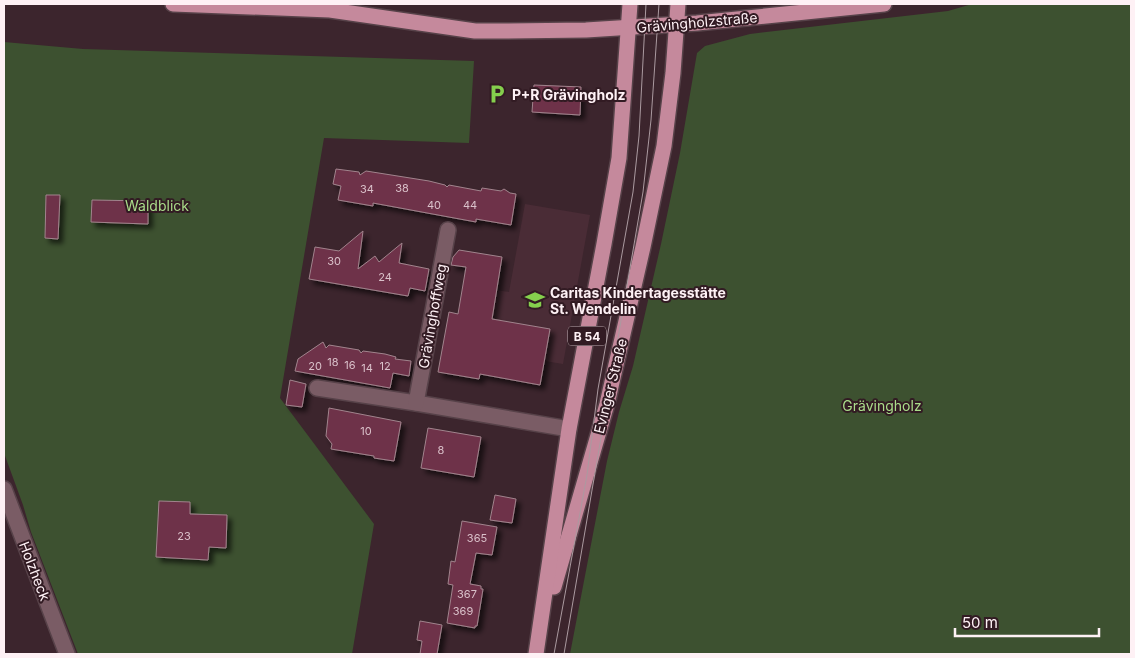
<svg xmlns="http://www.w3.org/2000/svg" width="1135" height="658" font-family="Inter,sans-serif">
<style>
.built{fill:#4a2c36}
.green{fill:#3d5130}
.building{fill:#6e3048;stroke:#a1848d;filter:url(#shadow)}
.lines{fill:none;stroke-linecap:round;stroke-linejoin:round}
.minor-casing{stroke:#574249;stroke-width:18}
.major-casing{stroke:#574249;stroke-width:18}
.minor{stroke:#7a5c65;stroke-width:15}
.major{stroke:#c5899c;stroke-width:15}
.tram{stroke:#ab9aa0;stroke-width:1}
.labels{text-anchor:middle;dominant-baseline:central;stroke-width:4;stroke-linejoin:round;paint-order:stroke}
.number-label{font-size:11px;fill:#dac1ca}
.shield{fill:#321b23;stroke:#c1b1b6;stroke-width:1}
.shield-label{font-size:12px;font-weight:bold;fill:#fef1f5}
.street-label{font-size:14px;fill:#fef1f5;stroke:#321b23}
.poi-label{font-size:14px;font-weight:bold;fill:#fef1f5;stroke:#321b23;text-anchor:start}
.park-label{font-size:14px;fill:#aadd8a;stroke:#321b23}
</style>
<defs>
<filter id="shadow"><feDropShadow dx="4.5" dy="4.5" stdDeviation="2.5" flood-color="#0009"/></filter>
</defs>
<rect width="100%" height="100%" fill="#3c252d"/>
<path class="built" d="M525,204L590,215L563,364L545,361L540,385L480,374L496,290L509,292Z"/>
<g class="green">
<path d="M972,4H1131V654H570L607,461L619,412L633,366L661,244L680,153L697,53L705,46L750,34L948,11Z"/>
<path d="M4,42L83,49L474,61L469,143L324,138L280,398L374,524L352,654H78L31,532L23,505L4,453Z"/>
</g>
<g class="building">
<path d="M534,85L581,87L580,115L532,112Z"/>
<path d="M336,169L359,172L360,175L366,171L429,181L445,185L447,187L449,185L481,191L482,188L501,191L504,189L510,193L516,194L511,225L476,219V222L373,203V206L338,200L341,186L333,184Z"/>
<path d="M46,195H60L58,239L45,238Z"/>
<path d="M92,200L148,201V224L91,222Z"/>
<path d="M363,231L358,269L375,256L379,262L402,243L399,263L429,269L425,291L410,288L408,296L309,279L315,247L339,251Z"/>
<path d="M459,250L502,257L492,319L550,329L540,385L480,374L479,379L438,372L449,312L458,314L466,267L451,265L453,257Z"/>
<path d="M323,342L326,348L329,345L359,350L361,353L363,351L385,354L396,357L395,359L411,361L409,376L393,373L390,388L295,371L298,359Z"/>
<path d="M290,380L306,384L302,407L286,405Z"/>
<path d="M329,408L401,422L394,461L374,458V456L331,449L332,444L326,436Z"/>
<path d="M428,428L481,437L474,477L421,468Z"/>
<path d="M495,495L516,499L512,523L490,520Z"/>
<path d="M159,501L190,502V514L227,515L226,548L209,547L208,560L156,557Z"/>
<path d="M462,521L497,527L492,555L476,553L470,584L481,586V589H483L477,626H475V628L447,623L453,585L448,584L451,561L455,562Z"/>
<path d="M420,621L442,625L437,654H420L422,641L417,640Z"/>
</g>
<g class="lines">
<defs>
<g id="minor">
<path d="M317,388L416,403L569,429"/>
<path d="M416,403L448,230"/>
<path d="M4,489L67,654"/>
</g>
<g id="major">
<path d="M173,4L330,10L475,31H502L586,30L697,23L884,4"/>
<path d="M554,587L607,404L643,247L664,146L673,73L678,4"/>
<path d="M536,654L569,429L604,244L619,158L630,4"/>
</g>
</defs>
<use href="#minor" class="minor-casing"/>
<use href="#major" class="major-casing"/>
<use href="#minor" class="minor"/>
<use href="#major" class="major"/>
<g class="tram">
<path d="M554,654L587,475L598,389L633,192L639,136L646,4"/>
<path d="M564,654L643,192L651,120L659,4"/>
</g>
</g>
<defs>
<symbol id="parking-bare" viewBox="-9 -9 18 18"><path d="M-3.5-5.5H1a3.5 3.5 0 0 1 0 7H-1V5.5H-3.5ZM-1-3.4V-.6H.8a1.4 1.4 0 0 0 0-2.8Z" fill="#85cf4d" stroke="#321b23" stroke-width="2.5" paint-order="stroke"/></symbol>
<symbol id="school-bare" viewBox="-9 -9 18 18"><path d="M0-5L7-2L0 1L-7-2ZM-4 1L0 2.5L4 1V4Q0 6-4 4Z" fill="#85cf4d" stroke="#321b23" stroke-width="2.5" paint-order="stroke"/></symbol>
</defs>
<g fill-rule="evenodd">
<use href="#parking-bare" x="483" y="80" width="28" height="28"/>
<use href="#school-bare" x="521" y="286" width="28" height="28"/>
</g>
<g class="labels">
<g class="number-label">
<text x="402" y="188">38</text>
<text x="367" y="189">34</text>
<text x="434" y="205">40</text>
<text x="470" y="205">44</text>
<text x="334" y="261">30</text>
<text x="385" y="277">24</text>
<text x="333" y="362">18</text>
<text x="350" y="365">16</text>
<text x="315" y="366">20</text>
<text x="385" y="366">12</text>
<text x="367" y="368">14</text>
<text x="366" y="431">10</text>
<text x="441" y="450">8</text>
<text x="184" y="536">23</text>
<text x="477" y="538">365</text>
<text x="467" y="594">367</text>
<text x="463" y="611">369</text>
</g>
<rect class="shield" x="568" y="326.5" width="38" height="19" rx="4"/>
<g class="shield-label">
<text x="587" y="336">B 54</text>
</g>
<g class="street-label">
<text transform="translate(697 22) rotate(-5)">Grävingholzstraße</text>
<text transform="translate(432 316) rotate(-80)">Grävinghoffweg</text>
<text transform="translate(610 386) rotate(-76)">Evinger Straße</text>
<text transform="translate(35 571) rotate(69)">Holzheck</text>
</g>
<g class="poi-label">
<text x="512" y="94">P+R Grävingholz</text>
<text x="550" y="292">Caritas Kindertagesstätte<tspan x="550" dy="16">St. Wendelin</tspan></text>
</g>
<g class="park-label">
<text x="157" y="205">Waldblick</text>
<text x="882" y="405">Grävingholz</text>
</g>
</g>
<rect width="1135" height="658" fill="none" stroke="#fef1f5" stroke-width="10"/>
<path d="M955 628v8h144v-8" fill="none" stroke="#fef1f5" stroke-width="2.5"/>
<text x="962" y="628" font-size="15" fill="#fef1f5" stroke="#321b23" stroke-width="4" paint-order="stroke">50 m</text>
</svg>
